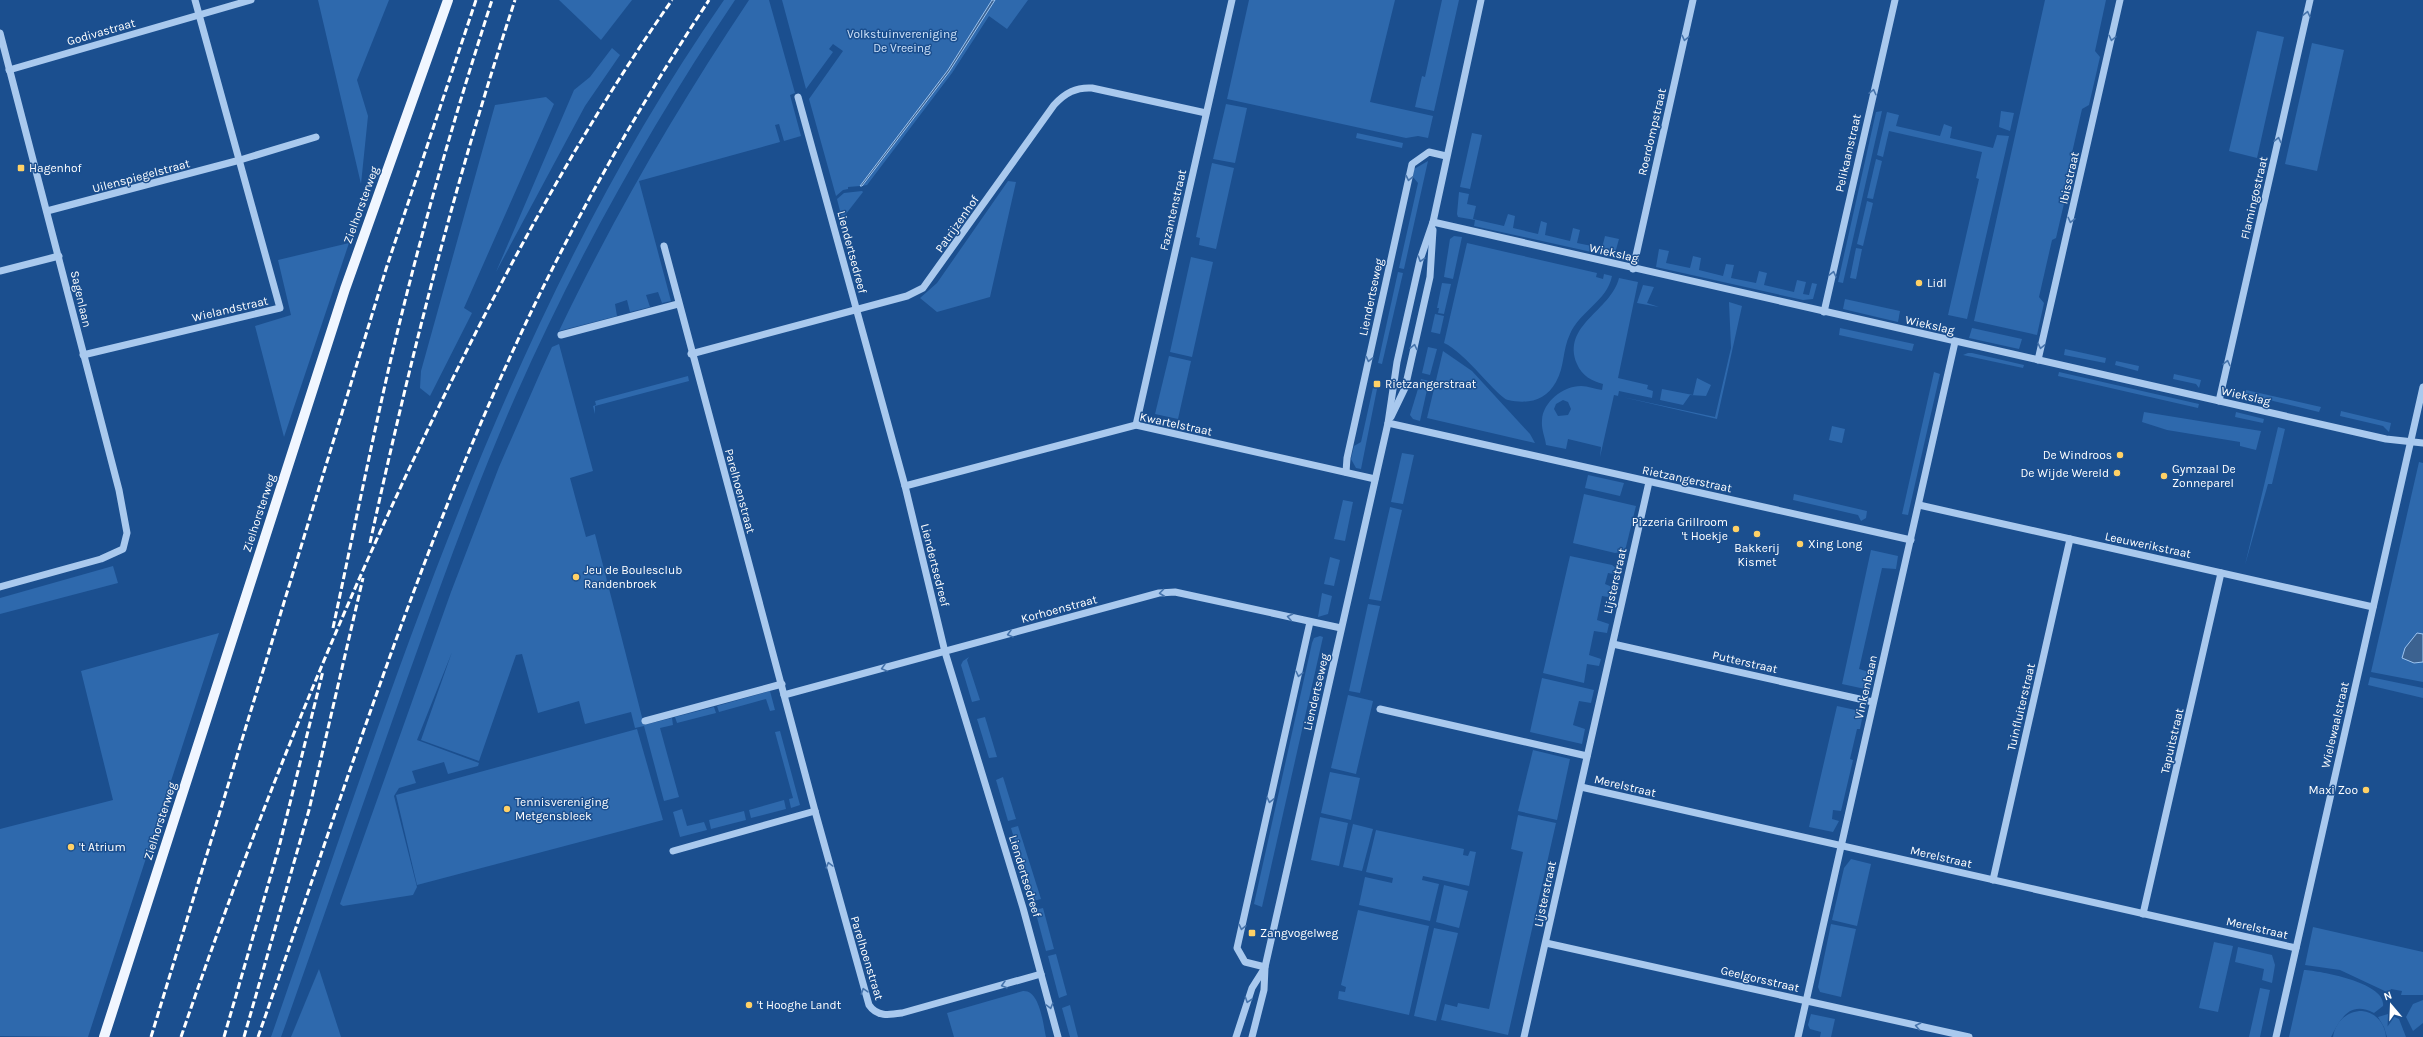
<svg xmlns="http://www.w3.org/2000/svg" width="2423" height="1037" font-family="Karla,sans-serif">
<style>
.green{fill:#2e69ad;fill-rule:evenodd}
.water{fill:#3c6290;stroke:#9cc4f0}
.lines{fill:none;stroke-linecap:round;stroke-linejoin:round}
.minor{stroke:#a9c9ee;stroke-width:7}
.major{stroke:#f0f6ff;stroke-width:10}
.rail{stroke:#fff;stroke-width:3;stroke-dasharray:7 3;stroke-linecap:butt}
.oneway{stroke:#4674ac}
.poi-dot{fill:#ffd166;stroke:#1b4f8f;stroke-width:1.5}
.labels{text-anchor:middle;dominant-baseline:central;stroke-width:3;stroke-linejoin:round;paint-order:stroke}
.street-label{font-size:12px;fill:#fff;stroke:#1b4f8f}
.park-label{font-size:12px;fill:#cfe3fa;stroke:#1b4f8f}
.poi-label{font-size:12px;fill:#fff;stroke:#1b4f8f;text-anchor:start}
</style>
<rect width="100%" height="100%" fill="#1b4f8f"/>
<g class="green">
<path d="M318,0H389L357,80L368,116L361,184Z"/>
<path d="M559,0H632L601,40Z"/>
<path d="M724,0H735C651,125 577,257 516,395C475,488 441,584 407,679C366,795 326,910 285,1026L281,1037H271C395,681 506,313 724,0Z"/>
<path d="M749,0H769L795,93L790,95L801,136L784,141L779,124L775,125L780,142L639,181L671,301L662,303L658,292L646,295L650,307L630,312L627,300L615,304L617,316L559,331C614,216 678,106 749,0Z"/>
<path d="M782,0H992L948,70L860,186L848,187V189L843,190L836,196L809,99L843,51L833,44L829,49L833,52L806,89Z"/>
<path d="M995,0H1028L1007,29L989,16L952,73L867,185L862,186L949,72Z"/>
<path d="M1249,0H1395L1370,102L1433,116L1428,138L1418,136L1406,138L1227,99Z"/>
<path d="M1442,0H1459L1434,111L1415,107L1422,76L1425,77Z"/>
<path d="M2045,0H2106L2095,51L2100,57L2089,105L2082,109L2069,166L2072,169L2056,238L2052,240L2039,297L2044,303L2037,335L1974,321Z"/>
<path d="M2257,31L2284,37L2257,158L2229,151Z"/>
<path d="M2312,43L2344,50L2317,171L2285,164Z"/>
<path d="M612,48L620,55L585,106L496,272L574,90L590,77Z"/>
<path d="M546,97L554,104L464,308L472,313L430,396L420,388L421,371L495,105Z"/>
<path d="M1226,104L1247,108L1235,163L1213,159Z"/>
<path d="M1882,111L1843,283L1838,282L1876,112Z"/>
<path d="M2001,111L2014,113L2010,131L1999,127Z"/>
<path d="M1887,112L1899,115L1896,126L1940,136L1944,124L1952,127L1950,138L1993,148L1997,135L2009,136L1967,319L1948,315L1979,179L1976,178L1982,152L1889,131L1883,157L1877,155Z"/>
<path d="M1357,133L1403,143L1402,148L1356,138Z"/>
<path d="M1472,133L1482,135L1470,189L1460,187Z"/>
<path d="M1876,159L1882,161L1873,199L1867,198Z"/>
<path d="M1428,161L1404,269L1399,268L1418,183L1413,177L1414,169Z"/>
<path d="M1212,163L1234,168L1216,249L1199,245L1200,238L1196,237Z"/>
<path d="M1008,181L1016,182L990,297L937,312L920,298L937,283Z"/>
<path d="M862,191L863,192L842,219L837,199L844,193Z"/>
<path d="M1459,192L1469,194L1467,204L1476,206L1473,219L1504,226L1508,214L1515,216L1513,228L1538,234L1541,221L1547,223L1545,235L1570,241L1573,228L1580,230L1577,243L1602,248L1605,236L1619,239L1614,257L1474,226L1475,220L1458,217L1457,214Z"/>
<path d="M1867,201L1873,203L1863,246L1857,244Z"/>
<path d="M1454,236L1462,237L1453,279L1444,277L1450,239Z"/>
<path d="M349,243L284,437L255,326L291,315L278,260Z"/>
<path d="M1467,243L1597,273L1596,277L1603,279L1604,274L1612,276C1607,301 1580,311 1570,334C1562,351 1565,366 1556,382C1545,402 1526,404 1508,400C1498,398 1465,352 1444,343Z"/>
<path d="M1856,248L1862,249L1856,279L1850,278Z"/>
<path d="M1659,249L1669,251L1666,263L1690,268L1693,256L1701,258L1699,270L1723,276L1726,264L1734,265L1731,278L1756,283L1759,271L1767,273L1764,285L1794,292L1797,280L1806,282L1803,294L1809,295L1812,283L1817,284L1813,299L1803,300L1656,267Z"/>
<path d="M1191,257L1213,262L1192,357L1170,352Z"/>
<path d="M1398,272L1403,273L1382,364L1378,363Z"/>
<path d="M1619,278L1638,282L1618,378L1648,385L1647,389L1653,391L1652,398L1619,391L1618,396L1715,417L1731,348L1729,302L1742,306L1717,419L1614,395L1600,457L1601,447L1568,439L1566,449L1546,445C1545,437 1541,429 1542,420C1543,402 1563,386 1581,386C1588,386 1595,389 1602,390L1603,384C1592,381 1582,376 1577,364C1561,325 1611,311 1619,278ZM1563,400L1568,402L1571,409L1568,415L1558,416L1554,409L1556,404Z"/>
<path d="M1442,283L1451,284L1444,314L1438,313L1439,308H1437Z"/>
<path d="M1643,285L1654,287L1647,303L1659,307L1637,303Z"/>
<path d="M1845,299L1900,311L1898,322L1843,309Z"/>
<path d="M1435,314L1444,316L1440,334L1431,332Z"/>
<path d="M1840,328L1914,344L1912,351L1839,335Z"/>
<path d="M1972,328L2022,339L2019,349L1969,338Z"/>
<path d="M559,344L593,471L570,478L586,537L595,534L644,725L672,718L673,725L660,728L679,797L664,801L644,726L635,728L631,712L585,724L579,701L538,713L522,654L516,655L479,761L421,740L452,652L417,740L479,763L478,766L448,774L444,762L412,771L416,783L399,788L394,796L417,887L413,895L343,906L340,904L451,592L499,467L541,371L552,347Z"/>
<path d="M1428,347L1437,349L1430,375L1422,373Z"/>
<path d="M2065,349L2106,358L2105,363L2064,355Z"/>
<path d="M1443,351L1472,371L1530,434L1535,443L1427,418Z"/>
<path d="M1968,353H1972L2024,365L2023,368L1963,355Z"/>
<path d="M1169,356L1191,361L1178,419L1155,414Z"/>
<path d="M2116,361L2139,366L2138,371L2115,365Z"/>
<path d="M1934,372L1940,374L1908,515L1902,514Z"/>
<path d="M2059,372L2199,404L2198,408L2058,376Z"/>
<path d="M2174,374L2201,380L2199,388L2196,384L2173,379Z"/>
<path d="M688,376L689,381L595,406V414L593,406L596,405L595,401Z"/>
<path d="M1697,378L1711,385L1706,396L1690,395L1683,405L1660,400L1662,389L1693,395Z"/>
<path d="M1421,379L1429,381L1420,421L1413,419L1410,415Z"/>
<path d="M1374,383L1378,384L1361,469L1356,468L1351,459L1354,446L1361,442Z"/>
<path d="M2246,390L2321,407L2319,412L2248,395L2244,398Z"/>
<path d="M2341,411L2391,423L2389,432L2383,426L2340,416Z"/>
<path d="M2144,412L2261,431L2256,450L2240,446V442L2167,430L2142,422Z"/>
<path d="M2236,412L2264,419L2263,423L2235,417Z"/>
<path d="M1832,426L1845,429L1842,443L1829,440Z"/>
<path d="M2278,427L2285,429L2272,484H2268L2245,565Z"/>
<path d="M1402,453L1414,455L1403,504L1391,502Z"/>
<path d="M2419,462L2423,463V682L2371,672Z"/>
<path d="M1588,475L1624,483L1620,496L1585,488Z"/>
<path d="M1584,494L1636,506L1625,551L1615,553L1573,543Z"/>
<path d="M1794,494L1867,511L1866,518L1861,521L1858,515L1793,500Z"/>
<path d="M1343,500L1353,502L1345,541L1334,539Z"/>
<path d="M1390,507L1402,510L1381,601L1369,599Z"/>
<path d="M1871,550L1898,556L1896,569L1882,568L1859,669L1869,672L1872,675L1870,683L1865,689L1842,684Z"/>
<path d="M1570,556L1612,565L1621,572L1619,575L1608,573L1605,584L1617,589L1614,598L1602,596L1597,620L1609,624L1607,633L1594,631L1589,655L1601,659L1599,666L1587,664L1584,683L1543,673Z"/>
<path d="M1330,557L1340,560L1334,586L1324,584Z"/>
<path d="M113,566L118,583L0,614V598Z"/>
<path d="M1322,593L1332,596L1328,614L1318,617Z"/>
<path d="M1368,604L1380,606L1360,693L1349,691Z"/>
<path d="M219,633L88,1037L0,1036V829L113,800L81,671Z"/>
<path d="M1320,636L1323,637L1262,907L1254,904L1312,643L1314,638Z"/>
<path d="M969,657L967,660L980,700L972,702L961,665L963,661Z"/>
<path d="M2370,677L2423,688V698L2368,685Z"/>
<path d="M1542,678L1594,690L1591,703L1579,701L1573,725L1585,729L1582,744L1530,732Z"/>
<path d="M770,691L775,710L770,711L766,699L719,712L717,706Z"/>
<path d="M1348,695L1373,701L1356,774L1331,768Z"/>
<path d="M1837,706L1860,711L1862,719L1860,729H1857L1850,759L1853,760L1841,811L1833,810L1832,819L1839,821L1833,832L1809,827Z"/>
<path d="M714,707L716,713L677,723L675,717Z"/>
<path d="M985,717L997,757L989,758L977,719Z"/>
<path d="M637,729L663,820L417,885L396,795Z"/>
<path d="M780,731L800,805L791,808L789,799L793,798L775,732Z"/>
<path d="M1533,750L1570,759L1557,820L1518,811Z"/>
<path d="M1330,772L1360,778L1351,820L1321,813Z"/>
<path d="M1003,777L1016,819L1008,821L996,780Z"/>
<path d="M784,800L786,809L751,818L749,810Z"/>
<path d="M682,809L687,826L704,822L707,830L680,837L673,812Z"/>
<path d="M744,811L746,820L711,829L709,820Z"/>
<path d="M1518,815L1556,823L1508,1035L1441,1020L1445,1004L1457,1007L1458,1003L1489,1009L1523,852L1511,849Z"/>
<path d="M1320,817L1348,823L1339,866L1311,860Z"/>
<path d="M1353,824L1373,829L1362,871L1343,867Z"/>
<path d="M1018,826L1041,899L1033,901L1011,828Z"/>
<path d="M1376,830L1464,849L1463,855L1468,856L1470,851L1476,852L1469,886L1423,876L1422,880L1439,884L1430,921L1359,905L1365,877L1392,883L1393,878L1366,872Z"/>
<path d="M1851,859L1871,864L1857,926L1832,920L1844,868Z"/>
<path d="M1444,885L1468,891L1459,928L1436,922Z"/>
<path d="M1043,908L1054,949L1046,951L1035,910Z"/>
<path d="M1358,910L1429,926L1409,1015L1338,999L1339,991L1345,992L1346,987L1341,985Z"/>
<path d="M1831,924L1856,929L1841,997L1820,992L1818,987Z"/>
<path d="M2313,927L2423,952V995H2401L2402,991L2391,989L2389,993L2340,970L2305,965Z"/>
<path d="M1434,928L1458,933L1436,1021L1414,1016Z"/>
<path d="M2214,942L2233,946L2218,1012L2199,1008Z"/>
<path d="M2238,947L2272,955L2275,965L2272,983L2262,980L2264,969L2235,962Z"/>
<path d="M1056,954L1067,995L1059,998L1048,956Z"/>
<path d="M319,969L341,1037H291Z"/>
<path d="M2304,970C2321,971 2387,983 2383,1006L2374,1013C2349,1000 2340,1020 2331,1037H2289Z"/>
<path d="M2260,988L2270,990L2260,1037H2249Z"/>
<path d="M1023,991C1040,990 1043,1024 1046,1037H954L947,1013Z"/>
<path d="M2423,1000V1023L2413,1031L2406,1017L2413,1004Z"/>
<path d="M1070,1005L1078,1037H1070L1062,1008Z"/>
<path d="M2362,1011C2375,1012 2385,1023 2386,1037H2333C2335,1022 2347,1011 2362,1011Z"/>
<path d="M1811,1014L1835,1019L1831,1037H1820L1821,1032L1810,1029L1808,1025Z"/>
<path d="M2388,1014L2399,1019L2406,1037H2387L2384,1027L2378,1017Z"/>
</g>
<g class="water">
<path d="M992,0H995L949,72L862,186H860L948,70Z"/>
<path d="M2417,633L2423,634V662L2414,663L2402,658L2405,648Z"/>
</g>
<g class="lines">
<g class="minor">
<path d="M0,33L119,490L127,533L123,549L101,559L0,587"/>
<path d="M9,70L251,0"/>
<path d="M798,97L905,486L945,652L1023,908L1058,1037"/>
<path d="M47,211L240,160L316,137"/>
<path d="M1433,222L2386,439L2423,443"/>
<path d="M664,246L815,811L869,1005C877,1017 889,1015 902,1013L1041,974"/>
<path d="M1633,269L1693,0"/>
<path d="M0,271L59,256"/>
<path d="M1824,312L1895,0"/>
<path d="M561,335L678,304"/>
<path d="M691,354L907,296L923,288L1054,105C1065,93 1076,87 1092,88L1206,113"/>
<path d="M83,355L280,308L195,0"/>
<path d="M2038,360L2120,0"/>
<path d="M2219,401L2310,0"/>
<path d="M1391,417L1405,388L1430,277L1433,230"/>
<path d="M1388,423L1911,540"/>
<path d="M1136,425L1232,0"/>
<path d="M1346,472L1347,458L1412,164L1429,152L1446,156"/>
<path d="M905,486L1136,425L1375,479"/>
<path d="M1919,505L2373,607"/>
<path d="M1613,644L1873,702"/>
<path d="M784,695L1159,593L1175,592L1341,628"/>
<path d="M1380,709L1587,756"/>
<path d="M645,721L782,684"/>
<path d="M1581,787L2296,948"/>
<path d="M673,851L815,811"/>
<path d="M1993,880L2070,539"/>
<path d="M2143,914L2221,573"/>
<path d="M1546,943L1969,1037"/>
<path d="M1265,967L1245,962L1237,948L1310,622"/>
<path d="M1236,1037L1252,988L1264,969"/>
<path d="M1252,1037L1264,990L1265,967L1388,423L1397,362L1420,260L1433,222L1481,0"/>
<path d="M1524,1037L1649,482"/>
<path d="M1798,1037L1955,342"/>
<path d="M2276,1037L2423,387"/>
</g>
<path class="major" d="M104,1037L345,289L448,0"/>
<g class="rail">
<path d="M370,543C410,359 456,178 515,0"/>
<path d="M333,628C351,544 368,460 387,376C416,249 452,124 492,0"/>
<path d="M151,1037L386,269L476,0"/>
<path d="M181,1037C252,829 334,625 429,427C500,280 578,134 672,0"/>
<path d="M224,1037L279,847L323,671"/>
<path d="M244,1037L309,810L363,578"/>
<path d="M258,1037C342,799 416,556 524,327C577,214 640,105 709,0"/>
</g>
</g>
<defs><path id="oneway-chevron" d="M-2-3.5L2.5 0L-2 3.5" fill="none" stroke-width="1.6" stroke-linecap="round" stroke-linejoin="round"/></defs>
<g class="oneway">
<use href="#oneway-chevron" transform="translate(2307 14) rotate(-77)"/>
<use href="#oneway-chevron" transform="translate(1685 38) rotate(103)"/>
<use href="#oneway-chevron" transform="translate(2112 38) rotate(103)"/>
<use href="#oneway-chevron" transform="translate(1873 92) rotate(-77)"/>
<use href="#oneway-chevron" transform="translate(2278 140) rotate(-77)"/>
<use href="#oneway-chevron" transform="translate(1409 178) rotate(102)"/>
<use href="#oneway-chevron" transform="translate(2071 220) rotate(103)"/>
<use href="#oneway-chevron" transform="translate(1421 259) rotate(107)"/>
<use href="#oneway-chevron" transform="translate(1833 274) rotate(-77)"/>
<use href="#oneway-chevron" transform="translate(2041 346) rotate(102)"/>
<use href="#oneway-chevron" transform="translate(1414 347) rotate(-77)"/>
<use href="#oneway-chevron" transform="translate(1369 359) rotate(103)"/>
<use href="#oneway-chevron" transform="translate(2227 363) rotate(-77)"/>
<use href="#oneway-chevron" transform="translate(1162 593) rotate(173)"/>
<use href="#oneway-chevron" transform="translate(1290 617) rotate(-168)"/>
<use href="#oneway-chevron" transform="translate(1010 634) rotate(165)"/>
<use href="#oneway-chevron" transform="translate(884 668) rotate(165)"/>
<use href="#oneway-chevron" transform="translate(1299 674) rotate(103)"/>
<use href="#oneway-chevron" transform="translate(1270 800) rotate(103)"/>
<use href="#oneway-chevron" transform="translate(829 865) rotate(-105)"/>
<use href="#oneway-chevron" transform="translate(1242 927) rotate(103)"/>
<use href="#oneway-chevron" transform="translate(1004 985) rotate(164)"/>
<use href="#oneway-chevron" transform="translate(864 991) rotate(-108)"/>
<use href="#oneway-chevron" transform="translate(1248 1000) rotate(109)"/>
<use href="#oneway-chevron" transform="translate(1050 1006) rotate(75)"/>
<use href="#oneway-chevron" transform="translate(1918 1026) rotate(-168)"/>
</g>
<g class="poi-dot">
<rect x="17" y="164" width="8" height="8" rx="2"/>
<circle cx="1919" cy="283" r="4"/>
<rect x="1373" y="380" width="8" height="8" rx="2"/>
<circle cx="2120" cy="455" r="4"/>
<circle cx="2117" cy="473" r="4"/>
<circle cx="2164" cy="476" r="4"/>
<circle cx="1736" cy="529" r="4"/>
<circle cx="1757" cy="534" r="4"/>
<circle cx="1800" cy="544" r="4"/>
<circle cx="576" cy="577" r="4"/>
<circle cx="2366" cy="790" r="4"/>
<circle cx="507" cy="809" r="4"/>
<circle cx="71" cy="847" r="4"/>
<rect x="1248" y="929" width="8" height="8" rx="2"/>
<circle cx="749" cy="1005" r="4"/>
</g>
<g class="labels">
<g class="street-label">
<text transform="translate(101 32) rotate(-16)">Godivastraat</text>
<text transform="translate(1652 132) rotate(-77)">Roerdompstraat</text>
<text transform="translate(1848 153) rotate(-77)">Pelikaanstraat</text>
<text transform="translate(141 176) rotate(-15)">Uilenspiegelstraat</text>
<text transform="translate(2069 178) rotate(-77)">Ibisstraat</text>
<text transform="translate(2254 198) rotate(-77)">Flamingostraat</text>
<text transform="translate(361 205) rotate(-70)">Zielhorsterweg</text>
<text transform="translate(1173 210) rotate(-77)">Fazantenstraat</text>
<text transform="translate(957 224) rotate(-55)">Patrijzenhof</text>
<text transform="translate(852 252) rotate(75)">Liendertsedreef</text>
<text transform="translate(1614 253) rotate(13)">Wiekslag</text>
<text transform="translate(1371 297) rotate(-78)">Liendertseweg</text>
<text transform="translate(81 299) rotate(77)">Sagenlaan</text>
<text transform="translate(230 309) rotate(-13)">Wielandstraat</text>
<text transform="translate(1930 325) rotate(13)">Wiekslag</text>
<text transform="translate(2246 396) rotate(13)">Wiekslag</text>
<text transform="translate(1176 424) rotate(12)">Kwartelstraat</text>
<text transform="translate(1687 479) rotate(12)">Rietzangerstraat</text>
<text transform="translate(740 491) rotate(75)">Parelhoenstraat</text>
<text transform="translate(259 513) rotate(-72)">Zielhorsterweg</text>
<text transform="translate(2148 545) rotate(12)">Leeuwerikstraat</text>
<text transform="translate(935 565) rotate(76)">Liendertsedreef</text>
<text transform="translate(1615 581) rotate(-77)">Lijsterstraat</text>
<text transform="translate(1059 609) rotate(-15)">Korhoenstraat</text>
<text transform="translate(1745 662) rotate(13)">Putterstraat</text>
<text transform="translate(1866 687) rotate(-77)">Vinkenbaan</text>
<text transform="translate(1316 692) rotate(-77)">Liendertseweg</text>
<text transform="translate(2021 707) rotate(-77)">Tuinfluiterstraat</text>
<text transform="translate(2335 725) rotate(-77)">Wielewaalstraat</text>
<text transform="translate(2172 741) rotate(-77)">Tapuitstraat</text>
<text transform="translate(1625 786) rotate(13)">Merelstraat</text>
<text transform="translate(160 821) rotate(-72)">Zielhorsterweg</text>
<text transform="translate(1941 857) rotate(13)">Merelstraat</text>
<text transform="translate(1025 876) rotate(73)">Liendertsedreef</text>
<text transform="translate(1545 894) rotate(-78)">Lijsterstraat</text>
<text transform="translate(2257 928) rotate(13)">Merelstraat</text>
<text transform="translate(867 958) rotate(73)">Parelhoenstraat</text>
<text transform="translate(1760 979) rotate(13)">Geelgorsstraat</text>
</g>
<g class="park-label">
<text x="902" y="34">Volkstuinvereniging<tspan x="902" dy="14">De Vreeing</tspan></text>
</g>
<g class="poi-label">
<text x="29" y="168">Hagenhof</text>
<text x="1927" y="283">Lidl</text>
<text x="1385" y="384">Rietzangerstraat</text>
<text x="2112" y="455" text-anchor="end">De Windroos</text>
<text x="2172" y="469">Gymzaal De<tspan x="2172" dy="14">Zonneparel</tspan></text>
<text x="2109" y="473" text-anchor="end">De Wijde Wereld</text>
<text x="1728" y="522" text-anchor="end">Pizzeria Grillroom<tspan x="1728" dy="14">'t Hoekje</tspan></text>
<text x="1808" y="544">Xing Long</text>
<text x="1757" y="548" text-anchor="middle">Bakkerij<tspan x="1757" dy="14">Kismet</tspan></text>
<text x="584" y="570">Jeu de Boulesclub<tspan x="584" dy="14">Randenbroek</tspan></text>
<text x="2358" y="790" text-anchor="end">Maxi Zoo</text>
<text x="515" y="802">Tennisvereniging<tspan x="515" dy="14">Metgensbleek</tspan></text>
<text x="79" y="847">'t Atrium</text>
<text x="1260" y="933">Zangvogelweg</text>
<text x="757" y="1005">'t Hooghe Landt</text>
</g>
</g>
<g transform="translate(2391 1005) rotate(341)" stroke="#1b4f8f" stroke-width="3" paint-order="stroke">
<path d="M0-3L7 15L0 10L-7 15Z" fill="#ffffff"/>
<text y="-6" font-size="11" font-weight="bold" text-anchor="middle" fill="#ffffff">N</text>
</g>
</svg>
